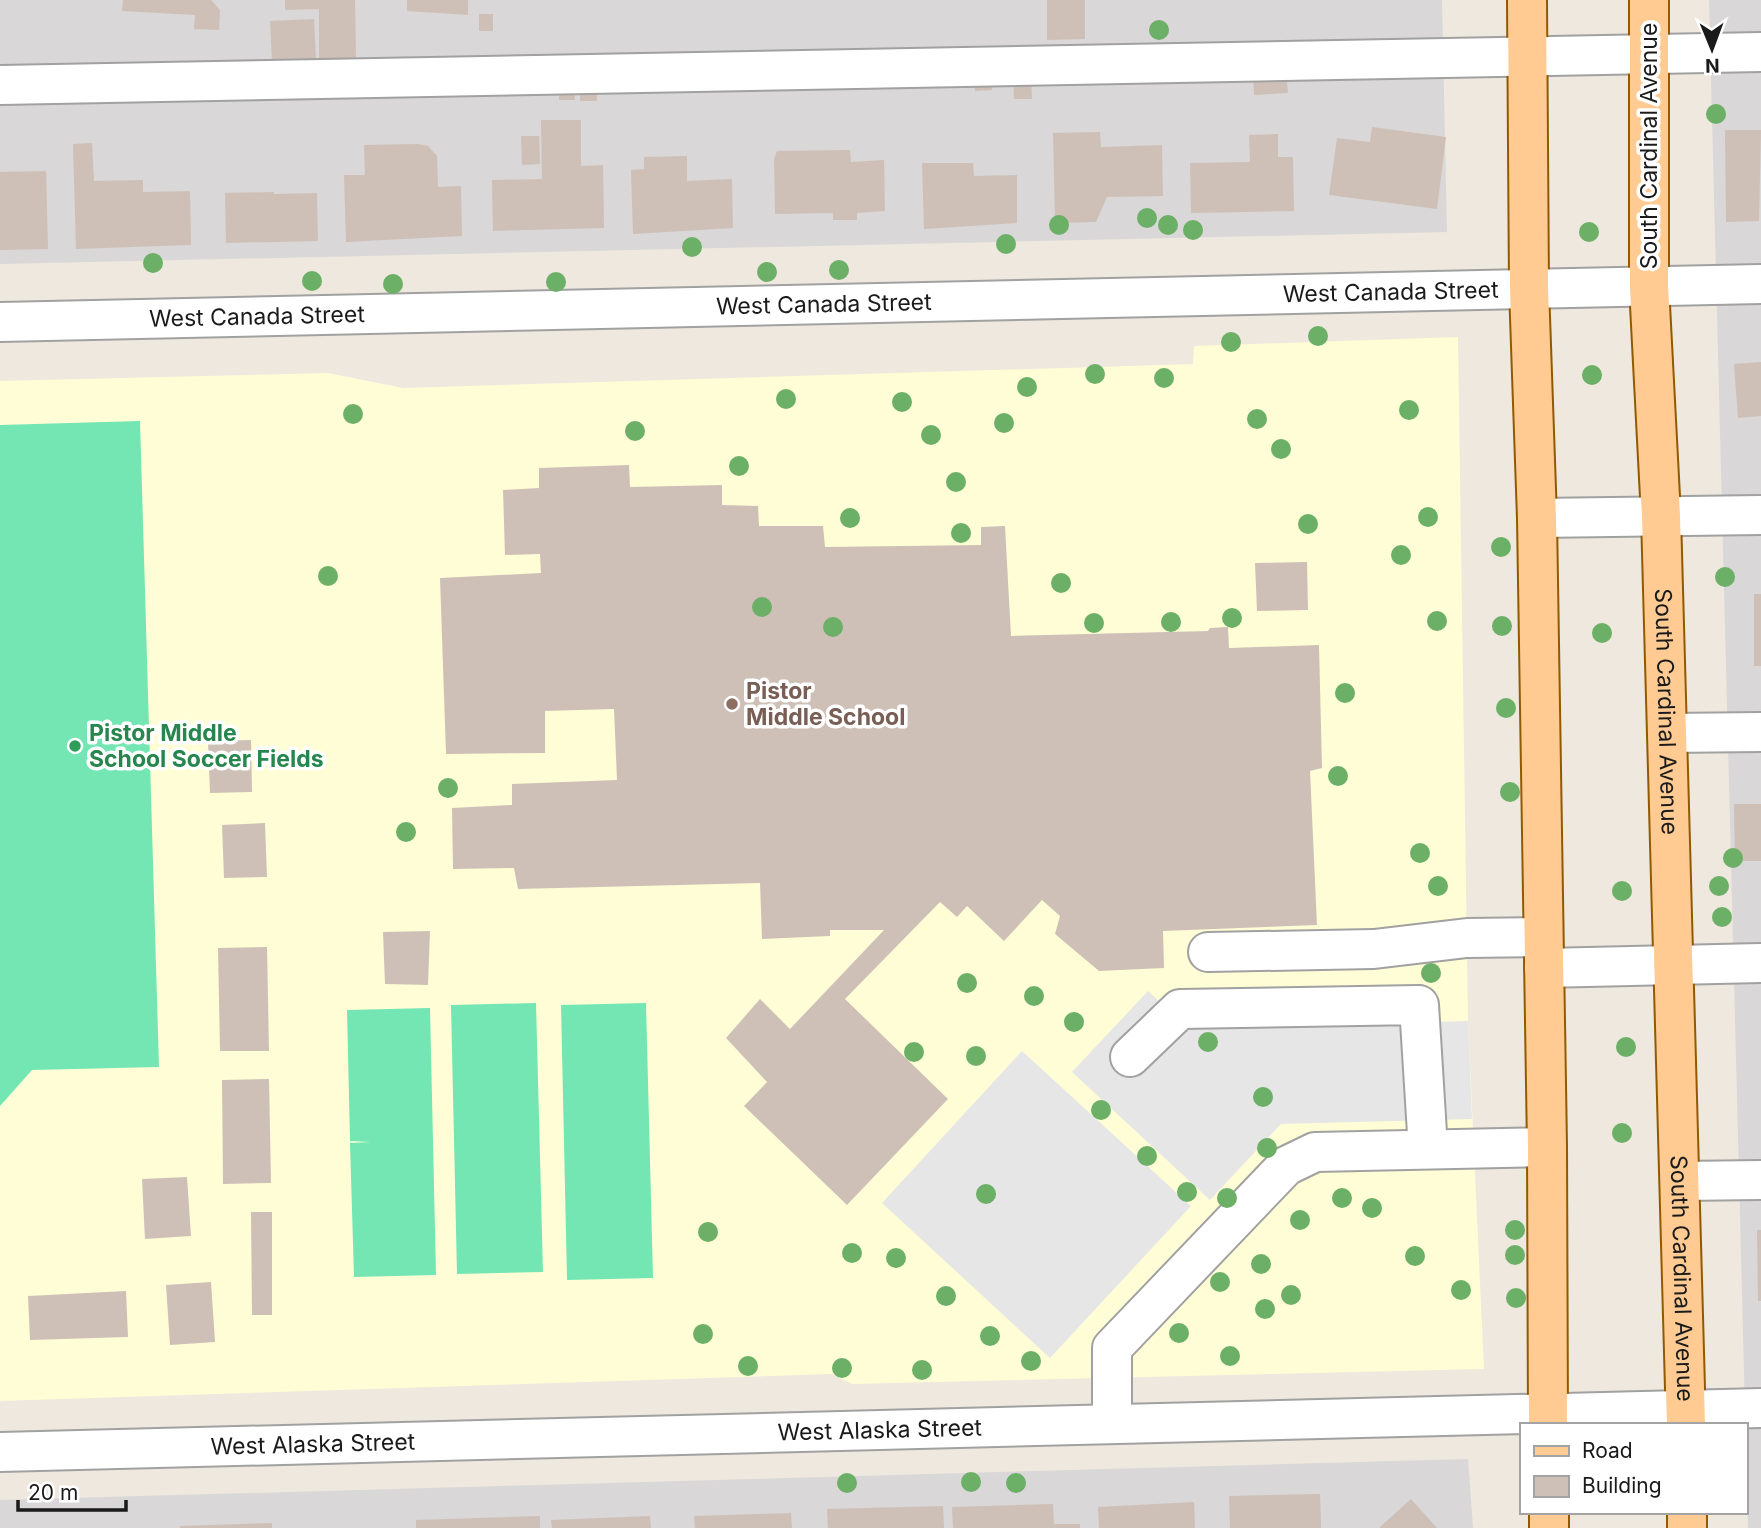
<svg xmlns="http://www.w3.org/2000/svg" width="1761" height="1528" font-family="Inter,sans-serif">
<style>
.residential{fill:#d9d7d7}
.education{fill:#fffdd6}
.pitch{fill:#73e6b4}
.parking{fill:#e6e6e6}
.building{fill:#cec0b7}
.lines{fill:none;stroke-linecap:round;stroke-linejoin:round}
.minor-casing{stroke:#a1a1a1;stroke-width:42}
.major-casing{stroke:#915a00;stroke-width:42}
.minor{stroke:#fff;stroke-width:38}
.major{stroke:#ffcb92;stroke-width:38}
.tree{fill:#6caf67}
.education-dot{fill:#8d6e63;stroke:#fff;stroke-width:2.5}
.leisure-dot{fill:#2e9e5b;stroke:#fff;stroke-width:2.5}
.labels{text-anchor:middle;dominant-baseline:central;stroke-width:7;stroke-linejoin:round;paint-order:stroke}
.street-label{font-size:23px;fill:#1a1a1a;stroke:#fff}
.education-label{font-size:23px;font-weight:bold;fill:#785e54;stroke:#fff;text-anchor:start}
.leisure-label{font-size:23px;font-weight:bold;fill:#27864d;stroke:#fff;text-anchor:start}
</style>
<rect width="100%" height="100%" fill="#eee8de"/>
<g class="residential">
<path d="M0,0H1442L1447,232L0,264Z"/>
<path d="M1709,0H1761V1528H1748Z"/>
<path d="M1468,1459L1473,1528H0V1500Z"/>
</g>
<path class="education" d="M1458,337L1468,1021L1484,1369L852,1384L832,1374L0,1401V381L328,373L403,388L1193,364L1194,346Z"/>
<g class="pitch">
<path d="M140,421L159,1067L32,1070L0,1106V425Z"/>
<path d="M536,1003L543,1272L457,1274L451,1005Z"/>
<path d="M646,1003L653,1278L567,1280L561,1005Z"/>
<path d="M430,1008L436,1275L354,1277L350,1143L371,1142L350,1141L347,1010Z"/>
</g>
<g class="parking">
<path d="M1148,991L1188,1029L1468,1021L1472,1119L1281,1124L1210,1200L1072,1072Z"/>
<path d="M1022,1051L1191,1206L1050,1358L882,1203Z"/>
</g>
<g class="building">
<path d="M123,0H211L220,10L219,30L194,29L195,15L122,11Z"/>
<path d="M285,0H355L356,58L319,59V9L285,10Z"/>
<path d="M407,0H468V15L407,11Z"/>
<path d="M1047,0H1085V39L1047,40Z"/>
<rect x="479" y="14" width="14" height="17"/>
<path d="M314,19L316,60L272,61L270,21Z"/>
<path d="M1286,71L1288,93L1254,95L1253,73Z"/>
<path d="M974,73H992V90L975,91Z"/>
<path d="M1013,76H1031L1032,99H1014Z"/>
<path d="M559,84H574L575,100H559Z"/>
<rect x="580" y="89" width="17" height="12"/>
<path d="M541,120H581V166L603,165L604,228L493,231L492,180L542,179Z"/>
<path d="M1372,127L1446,137L1437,209L1329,195L1337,138L1370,142Z"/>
<path d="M1725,130H1761L1759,221L1726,222Z"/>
<path d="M1100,132L1101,147L1162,145L1163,196L1107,197L1096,222L1055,223L1053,133Z"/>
<path d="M1278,134V157H1293L1294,211L1191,213L1190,163L1250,162L1249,135Z"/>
<path d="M521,136H539L540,164L522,165Z"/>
<path d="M92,143L94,181L143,180V192L190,191L191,245L76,249L73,144Z"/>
<path d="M418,144L428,146L437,156L438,187L461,186L462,236L346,242L344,175H365L364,145Z"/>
<path d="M850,150L851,162L884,160L885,211L857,213V220H833V213L775,214L774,159L777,151Z"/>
<path d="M687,156V181L732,179L733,228L633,234L631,170L644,169V157Z"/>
<path d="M922,163H973L974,176L1017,175V223L924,229Z"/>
<path d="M46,171L48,249L0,250V172Z"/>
<path d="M274,192V194L317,193L318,241L226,243L225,193Z"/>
<path d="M1761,362V416L1738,418L1734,364Z"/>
<path d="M629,465L630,487L722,485V505L758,506L759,526H823L825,547L981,545V527L1005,526L1011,636L1208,631L1210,628L1228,627L1229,648L1319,645L1322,768L1310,771L1317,925L1163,931L1164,968L1099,971L1055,934L1060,916L1042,900L1004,941L967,906L957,917L940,902L845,999L948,1099L847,1205L744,1106L767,1082L726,1038L760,999L790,1029L884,930H830V936L762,939L760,883L518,889L514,868L453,869L452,808L512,805V784L617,780L614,709L545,711V753L446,754L440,578L541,573L540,554L505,555L503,490L539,488V468Z"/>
<path d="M1307,562L1308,610L1257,611L1255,563Z"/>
<rect x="1754" y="594" width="7" height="72"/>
<path d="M251,740L252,792L210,793L208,741Z"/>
<path d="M1734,804H1761V861H1735Z"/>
<path d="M265,823L267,877L224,878L222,825Z"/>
<path d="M430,931L428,985L385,984L383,932Z"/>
<path d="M267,947L269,1051H220L218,948Z"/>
<path d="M269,1079L271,1183L223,1184L222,1080Z"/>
<path d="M187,1177L191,1236L145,1239L142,1179Z"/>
<path d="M251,1212H272V1315H252Z"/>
<path d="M1757,1230H1761V1301H1758Z"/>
<path d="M211,1282L215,1342L170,1345L166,1285Z"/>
<path d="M126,1291L128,1337L30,1340L28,1296Z"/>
<path d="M1320,1494L1321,1528H1230L1229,1496Z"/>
<path d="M1411,1499L1437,1528H1379Z"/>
<path d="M1194,1502L1195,1528H1099L1098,1507Z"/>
<path d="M1053,1504L1054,1524H1080V1528H953L952,1507Z"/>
<path d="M943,1506L944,1528H828L827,1509Z"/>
<path d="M791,1513L792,1528H695L694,1516Z"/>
<path d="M540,1516V1528H416V1520Z"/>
<path d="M650,1516L651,1528H552L551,1520Z"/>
<path d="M272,1523V1528H180V1526Z"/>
</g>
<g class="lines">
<defs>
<g id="minor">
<path d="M0,85L1761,52"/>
<path id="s1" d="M0,322L1761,284"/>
<path d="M1537,518L1761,515"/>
<path d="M1667,733L1761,732"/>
<path d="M1208,952L1374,949L1467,938L1543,937"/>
<path d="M1544,968L1761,963"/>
<path d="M1130,1057L1180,1009L1419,1005L1428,1149"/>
<path d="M1680,1181L1761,1180"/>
<path d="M1112,1424V1348L1286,1166L1315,1152L1547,1147"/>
<path id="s2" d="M0,1452L1761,1408"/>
</g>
<g id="major">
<path d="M1527,0L1529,288L1537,518L1547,1147L1548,1425"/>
<path id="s3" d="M1649,0V286L1661,516L1686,1425"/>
<path d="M1549,1512V1528"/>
<path d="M1687,1512V1528"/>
</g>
</defs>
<use href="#minor" class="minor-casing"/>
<use href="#major" class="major-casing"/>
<use href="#minor" class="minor"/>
<use href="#major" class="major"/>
</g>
<g class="tree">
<circle cx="1159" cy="30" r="10"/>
<circle cx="1716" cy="114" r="10"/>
<circle cx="1147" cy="218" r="10"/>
<circle cx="1059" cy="225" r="10"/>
<circle cx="1168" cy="225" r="10"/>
<circle cx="1193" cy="230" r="10"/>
<circle cx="1589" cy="232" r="10"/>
<circle cx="1006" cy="244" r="10"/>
<circle cx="692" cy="247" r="10"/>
<circle cx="153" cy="263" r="10"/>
<circle cx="839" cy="270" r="10"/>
<circle cx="767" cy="272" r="10"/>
<circle cx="312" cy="281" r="10"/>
<circle cx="556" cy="282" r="10"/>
<circle cx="393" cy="284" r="10"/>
<circle cx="1318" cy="336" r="10"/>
<circle cx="1231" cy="342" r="10"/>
<circle cx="1095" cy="374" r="10"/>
<circle cx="1592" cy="375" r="10"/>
<circle cx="1164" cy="378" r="10"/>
<circle cx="1027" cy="387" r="10"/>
<circle cx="786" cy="399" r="10"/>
<circle cx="902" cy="402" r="10"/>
<circle cx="1409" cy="410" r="10"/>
<circle cx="353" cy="414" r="10"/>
<circle cx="1257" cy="419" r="10"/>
<circle cx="1004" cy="423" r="10"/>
<circle cx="635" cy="431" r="10"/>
<circle cx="931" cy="435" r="10"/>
<circle cx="1281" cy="449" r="10"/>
<circle cx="739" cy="466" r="10"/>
<circle cx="956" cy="482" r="10"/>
<circle cx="1428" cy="517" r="10"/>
<circle cx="850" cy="518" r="10"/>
<circle cx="1308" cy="524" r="10"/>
<circle cx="961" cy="533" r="10"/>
<circle cx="1501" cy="547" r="10"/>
<circle cx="1401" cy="555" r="10"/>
<circle cx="328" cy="576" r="10"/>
<circle cx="1725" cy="577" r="10"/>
<circle cx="1061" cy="583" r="10"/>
<circle cx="762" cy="607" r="10"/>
<circle cx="1232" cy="618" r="10"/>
<circle cx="1437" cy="621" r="10"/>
<circle cx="1171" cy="622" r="10"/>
<circle cx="1094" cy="623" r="10"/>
<circle cx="1502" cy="626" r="10"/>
<circle cx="833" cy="627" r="10"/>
<circle cx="1602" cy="633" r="10"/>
<circle cx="1345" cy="693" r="10"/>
<circle cx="1506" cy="708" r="10"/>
<circle cx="1338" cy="776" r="10"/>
<circle cx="448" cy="788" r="10"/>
<circle cx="1510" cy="792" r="10"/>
<circle cx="406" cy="832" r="10"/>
<circle cx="1420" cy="853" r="10"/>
<circle cx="1733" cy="858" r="10"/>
<circle cx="1438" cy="886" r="10"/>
<circle cx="1719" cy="886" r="10"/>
<circle cx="1622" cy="891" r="10"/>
<circle cx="1722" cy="917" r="10"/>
<circle cx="1431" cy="973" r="10"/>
<circle cx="967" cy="983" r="10"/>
<circle cx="1034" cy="996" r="10"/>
<circle cx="1074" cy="1022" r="10"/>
<circle cx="1208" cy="1042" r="10"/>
<circle cx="1626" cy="1047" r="10"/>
<circle cx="914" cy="1052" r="10"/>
<circle cx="976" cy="1056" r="10"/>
<circle cx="1263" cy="1097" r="10"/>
<circle cx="1101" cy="1110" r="10"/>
<circle cx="1622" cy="1133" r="10"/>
<circle cx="1267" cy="1148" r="10"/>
<circle cx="1147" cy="1156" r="10"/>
<circle cx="1187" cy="1192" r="10"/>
<circle cx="986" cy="1194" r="10"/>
<circle cx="1227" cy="1198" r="10"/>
<circle cx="1342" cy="1198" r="10"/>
<circle cx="1372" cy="1208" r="10"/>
<circle cx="1300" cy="1220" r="10"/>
<circle cx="1515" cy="1230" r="10"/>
<circle cx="708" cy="1232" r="10"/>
<circle cx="852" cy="1253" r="10"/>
<circle cx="1515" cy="1255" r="10"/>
<circle cx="1415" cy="1256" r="10"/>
<circle cx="896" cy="1258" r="10"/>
<circle cx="1261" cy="1264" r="10"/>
<circle cx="1220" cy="1282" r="10"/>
<circle cx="1461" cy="1290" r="10"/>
<circle cx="1291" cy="1295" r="10"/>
<circle cx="946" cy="1296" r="10"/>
<circle cx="1516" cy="1298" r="10"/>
<circle cx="1265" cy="1309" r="10"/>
<circle cx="1179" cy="1333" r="10"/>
<circle cx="703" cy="1334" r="10"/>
<circle cx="990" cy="1336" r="10"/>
<circle cx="1230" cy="1356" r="10"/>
<circle cx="1031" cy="1361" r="10"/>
<circle cx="748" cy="1366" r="10"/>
<circle cx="842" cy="1368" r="10"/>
<circle cx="922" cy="1370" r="10"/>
<circle cx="971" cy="1482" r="10"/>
<circle cx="847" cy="1483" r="10"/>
<circle cx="1016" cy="1483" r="10"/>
</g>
<circle class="education-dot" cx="732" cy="704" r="7"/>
<circle class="leisure-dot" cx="75" cy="746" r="7"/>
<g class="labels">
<g class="street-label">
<text transform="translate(1649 146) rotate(-90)">South Cardinal Avenue</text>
<text stroke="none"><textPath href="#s1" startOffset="1391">West Canada Street</textPath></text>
<text stroke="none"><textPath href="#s1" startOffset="824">West Canada Street</textPath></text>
<text stroke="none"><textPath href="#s1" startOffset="257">West Canada Street</textPath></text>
<text stroke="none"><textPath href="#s3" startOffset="712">South Cardinal Avenue</textPath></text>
<text stroke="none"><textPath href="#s3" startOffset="1279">South Cardinal Avenue</textPath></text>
<text stroke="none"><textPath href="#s2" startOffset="880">West Alaska Street</textPath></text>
<text stroke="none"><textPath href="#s2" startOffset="313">West Alaska Street</textPath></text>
</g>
<g class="education-label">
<text x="746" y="691">Pistor<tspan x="746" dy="26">Middle School</tspan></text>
</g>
<g class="leisure-label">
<text x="89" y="733">Pistor Middle<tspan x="89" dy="26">School Soccer Fields</tspan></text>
</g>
</g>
<rect x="1520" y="1423" width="228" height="91" fill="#ffffff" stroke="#a3a3a3" stroke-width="2"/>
<rect x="1534" y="1446" width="35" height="10" fill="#ffcb92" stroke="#a3a3a3" stroke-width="2"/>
<text x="1582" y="1458" font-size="21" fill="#1a1a1a">Road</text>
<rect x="1534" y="1476" width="35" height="21" fill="#cec0b7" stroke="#a3a3a3" stroke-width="2"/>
<text x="1582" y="1493" font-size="21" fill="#1a1a1a">Building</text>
<g transform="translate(1712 49) rotate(179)" stroke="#ffffff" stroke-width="5" paint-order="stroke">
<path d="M0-5L12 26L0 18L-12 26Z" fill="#1a1a1a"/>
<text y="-10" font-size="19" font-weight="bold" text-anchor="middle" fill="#1a1a1a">N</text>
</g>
<path d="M18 1500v10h108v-10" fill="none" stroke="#1a1a1a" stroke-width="3.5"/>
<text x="28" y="1500" font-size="21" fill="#1a1a1a" stroke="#ffffff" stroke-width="5" paint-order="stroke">20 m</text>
</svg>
